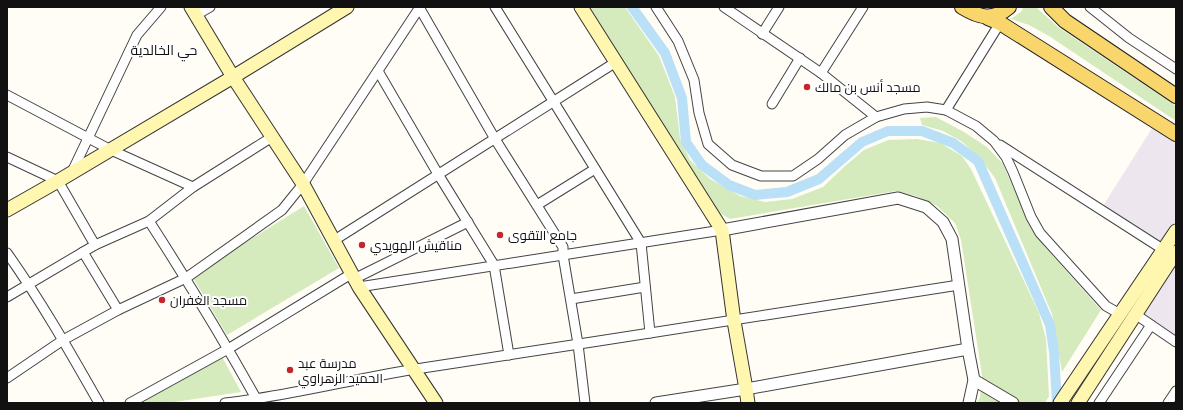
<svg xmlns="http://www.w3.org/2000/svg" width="1183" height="410" font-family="'Source Serif 4',Cairo,serif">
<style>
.industrial{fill:#eee6ef}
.green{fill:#d5ebbd}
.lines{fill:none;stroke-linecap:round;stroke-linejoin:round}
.canal{stroke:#b9e0f7;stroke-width:10}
.minor-casing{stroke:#444;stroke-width:11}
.tertiary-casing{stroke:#444;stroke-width:13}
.secondary-casing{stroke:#333;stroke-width:15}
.primary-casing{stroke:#222;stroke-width:16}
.minor{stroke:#fff;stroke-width:9}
.tertiary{stroke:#fff;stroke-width:11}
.secondary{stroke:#fff6b0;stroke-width:13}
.primary{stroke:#f9d66b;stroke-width:14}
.poi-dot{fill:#c4262e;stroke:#fff;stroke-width:1.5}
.labels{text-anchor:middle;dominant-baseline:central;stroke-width:4;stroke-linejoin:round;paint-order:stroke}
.poi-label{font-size:13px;fill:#111;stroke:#fff;text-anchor:start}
.neighbourhood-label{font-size:14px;fill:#111;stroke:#fff}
</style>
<rect width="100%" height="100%" fill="#fffdf5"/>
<g class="industrial">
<path d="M1156,122L1176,134V247L1164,250L1101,209Z"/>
<path d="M1176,252V342L1135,314Z"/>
</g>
<g class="green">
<path d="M590,7H625L659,56L675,97L680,138L690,160L710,179L740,196L765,202L792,199L823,187L845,166L864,150L888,140L917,139L940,143L962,156L971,169L1039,313L1046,339L1049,396L1045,403H977L980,397L982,375L961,240L955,223L937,206L916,196L896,191L730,219L715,210L674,146Z"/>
<path d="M1023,7H1036L1058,27L1176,106V121L1049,36L1029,25L1011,19L1022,11Z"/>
<path d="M936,117L964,132L987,147L1003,164L1029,225L1045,247L1101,310L1062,372L1052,314L995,178L978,156L961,141L943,131L922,125L920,118Z"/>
<path d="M304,206L339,268L227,335L192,276Z"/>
<path d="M220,353L241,392L168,403H146L145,400Z"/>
</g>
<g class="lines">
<path class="canal" d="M632,7L665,53L682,98L686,142L702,165L729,185L755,195L787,192L819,179L862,142L888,131H922L953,143L978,161L1050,325L1054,352L1057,403"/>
<defs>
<g id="minor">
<path d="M419,7L495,139L563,247V255L578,344L585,403"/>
<path d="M495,7L641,243L650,333"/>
<path d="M656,7L678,41L694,80L699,113L708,144L732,165L761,176H793L818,159L845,135L876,117L904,109L927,107L946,110L976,126L994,141L1006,157L1013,172L1031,217L1040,233L1106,306L1120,314"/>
<path d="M724,7L821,73L876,117"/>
<path d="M1090,7L1129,38L1176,69"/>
<path d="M196,15L210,7"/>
<path d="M762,34L779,7"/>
<path d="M378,71L438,174L494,265L509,355"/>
<path d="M821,73L863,7"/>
<path d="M7,95L111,150L193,187"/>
<path d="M772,104L800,58"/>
<path d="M946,110L1000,23"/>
<path d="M1000,145L1164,250"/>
<path d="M7,157L58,181L95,245"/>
<path d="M71,174L137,35L161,7"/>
<path d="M537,205L595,169"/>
<path d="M149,221C187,280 223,339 257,400V403"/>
<path d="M333,241L616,62"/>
<path d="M83,252L118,310"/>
<path d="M7,253C41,301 70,352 99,403"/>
<path d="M354,279L468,222"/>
<path d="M359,287L722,230"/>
<path d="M7,297L95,245L149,221L193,187L272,137"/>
<path d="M571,299L645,287"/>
<path d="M1135,314L1176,342"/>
<path d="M7,378L63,340L118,310L186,278L282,210L303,184L420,7"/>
<path d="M130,403L228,349L351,274"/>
<path d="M225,403C290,396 352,379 416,369C597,341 778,314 959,285"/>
<path d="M1099,403L1151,325"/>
<path d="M1168,403L1176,391"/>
</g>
<g id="tertiary">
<path d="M722,230L898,198L926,207L943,222L952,239L968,349L974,380L969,403"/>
<path d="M974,380L1013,403"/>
<path d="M656,403L746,389L968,349"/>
</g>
<g id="secondary">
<path d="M191,7L233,77L347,7"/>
<path d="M581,7L722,230L734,321L746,389L748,403"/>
<path d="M7,210L58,181L233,77L303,184L359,287L436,403"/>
<path d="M1060,403L1176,231"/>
<path d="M1078,403L1176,252"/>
</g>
<g id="primary">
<path d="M962,7C980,18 993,21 1009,7"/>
<path d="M1051,7L1065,21L1176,96"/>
<path d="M988,18L1000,23L1176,134"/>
</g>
</defs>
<use href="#minor" class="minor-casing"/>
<use href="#tertiary" class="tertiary-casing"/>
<use href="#secondary" class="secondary-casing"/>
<use href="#primary" class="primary-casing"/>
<use href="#minor" class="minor"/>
<use href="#tertiary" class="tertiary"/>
<use href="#secondary" class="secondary"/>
<use href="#primary" class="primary"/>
</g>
<g class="poi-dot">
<circle cx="807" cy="87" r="4"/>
<circle cx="500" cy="235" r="4"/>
<circle cx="362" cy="245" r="4"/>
<circle cx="162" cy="300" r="4"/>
<circle cx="290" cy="370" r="4"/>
</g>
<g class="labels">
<g class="poi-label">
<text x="815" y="87">مسجد أنس بن مالك</text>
<text x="508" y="235">جامع التقوى</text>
<text x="370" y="245">مناقيش الهويدي</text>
<text x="170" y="300">مسجد الغفران</text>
<text x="298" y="363">مدرسة عبد<tspan x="298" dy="15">الحميد الزهراوي</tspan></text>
</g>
<g class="neighbourhood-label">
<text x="164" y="50">حي الخالدية</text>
</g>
</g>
<rect width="1183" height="410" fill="none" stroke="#111111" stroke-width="16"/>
</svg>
